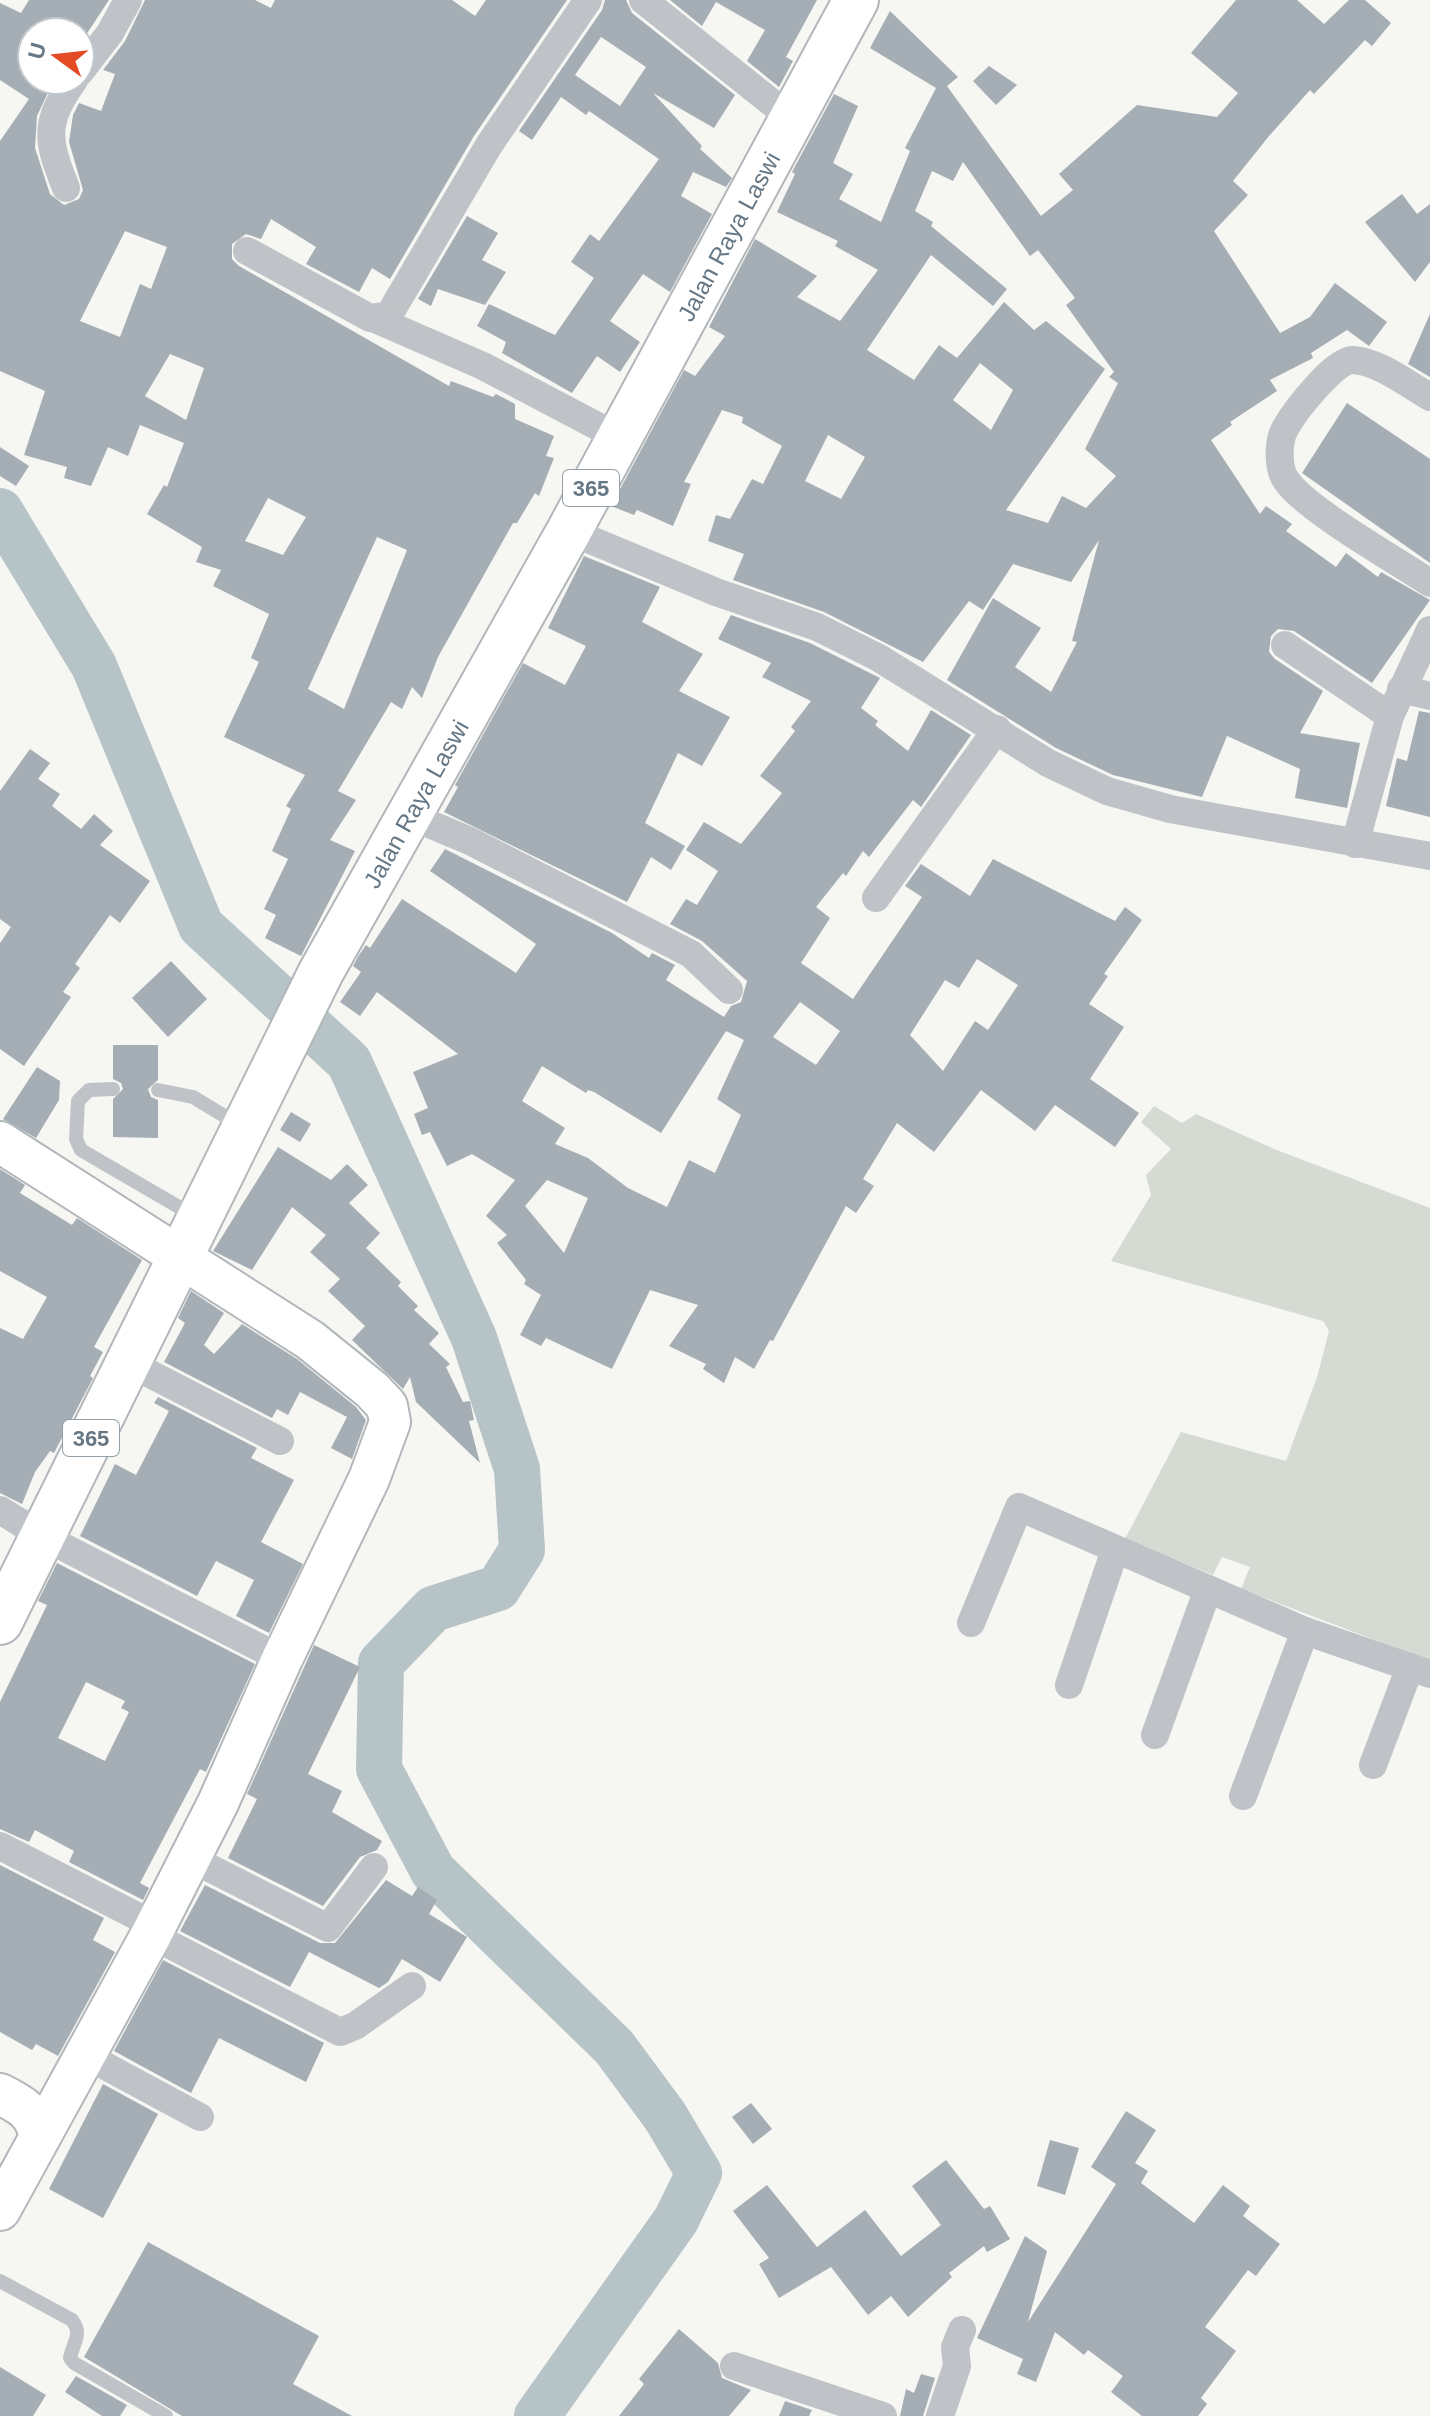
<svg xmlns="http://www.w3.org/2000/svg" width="1430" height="2416" font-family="Arial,sans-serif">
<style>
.green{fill:#d5dbd2}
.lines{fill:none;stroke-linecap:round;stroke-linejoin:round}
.river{stroke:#b6c3c7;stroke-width:46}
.building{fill:#a5aeb4;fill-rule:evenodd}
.secondary-casing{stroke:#b1b7bb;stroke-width:44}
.primary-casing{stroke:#b2b7bb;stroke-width:48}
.lane{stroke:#bfc3c7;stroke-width:14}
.street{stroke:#bfc3c7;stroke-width:28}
.secondary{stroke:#fff;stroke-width:40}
.primary{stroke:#fff;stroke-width:44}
.labels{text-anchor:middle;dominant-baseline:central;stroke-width:8;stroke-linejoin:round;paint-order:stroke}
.shield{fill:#fff;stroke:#93a0a9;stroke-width:2}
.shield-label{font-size:22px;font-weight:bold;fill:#657784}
.street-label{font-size:24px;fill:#657784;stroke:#fff}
</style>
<rect width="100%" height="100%" fill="#f6f6f2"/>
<path class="green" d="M1154,1106L1182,1123L1196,1114L1274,1149L1430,1208V1661L1241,1589L1250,1567L1222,1557L1213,1575L1125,1539L1181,1432L1286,1461L1317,1377L1329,1331L1323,1321L1111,1261L1151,1195L1146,1175L1171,1149L1141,1122Z"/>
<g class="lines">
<path class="river" d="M0,511L94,666L201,926L349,1062L474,1338L517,1469L522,1550L498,1588L433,1609L381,1663L379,1769L433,1871L614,2047L665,2116L699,2173L676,2220L537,2416"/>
</g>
<g class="building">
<path d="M29,0H109L80,44V32H32V80H54L37,116L35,148L50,194L64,205L79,199L83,190L69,142L73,115L79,103L101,111L115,74L103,70L125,41L145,0H255L271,8L275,0H452L475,16L486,0H567L474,136L390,279L372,268L359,292L306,264L316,247L271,219L261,239L246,234L232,244V259L239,266L449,386L451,381L493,397L496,394L515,404V419L554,436L546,456L554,458L539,496L535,493L517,523H513L438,657L422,698L412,687L402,709L391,702L338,791L356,800L330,840L355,851L301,956L265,938L276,915L264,909L288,859L272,851L291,809L286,806L305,775L224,737L259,662L251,658L269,614L213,586L221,570L196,562L202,547L147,514L164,485L167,487L184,443L140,425L128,456L108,447L91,486L64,478L67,467L24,455L45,391L0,371V141L29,99L0,80V3L21,13ZM125,231L167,247L151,289L140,284L120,337L80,321ZM170,354L204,368L186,420L145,396ZM268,498L306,517L283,555L245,541ZM377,537L407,550L344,709L308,689Z"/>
<path d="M605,0H626L632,13L735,95L714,128L653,93L702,146L700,149L732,178L726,187L693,172L681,196L712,214L670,292L643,274L610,321L640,342L620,372L597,356L572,393L502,353L506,342L477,326L489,304L555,335L594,278L571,262L590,234L599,241L659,159L589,111L586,115L561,97L532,140L519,131L602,10ZM601,37L646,67L620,106L575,75Z"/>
<path d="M670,0H817L786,57L793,61L779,87L747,61L765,30L716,2L702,26Z"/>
<path d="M1236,0H1297L1324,24L1349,0H1365L1391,23L1372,46L1365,40L1314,94L1310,90L1269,136L1233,181L1248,195L1214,231L1280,333L1310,317L1335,283L1387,322L1369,346L1347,330L1311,353L1313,358L1270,380L1277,391L1230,422L1232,425L1211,440L1260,514L1266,506L1292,524L1286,531L1336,567L1346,553L1378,577L1381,572L1430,600L1372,683L1294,631L1278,629L1271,636L1269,652L1275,659L1323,691L1300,733L1360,743L1347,808L1295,798L1300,769L1227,736L1202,797L1113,775L1056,748L947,680L993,598L1041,628L1015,667L1051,692L1077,642L1072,641L1099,540L1071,582L1013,564L983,610L969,601L923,662L824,612L733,580L744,554L708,541L716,515L730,519L752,479L763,484L782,446L742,423L743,417L722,410L684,482L691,484L673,526L637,510L634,515L611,506L684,370L695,376L725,336L709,327L755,239L817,276L797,297L840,321L878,270L835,246L838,241L777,212L795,174L792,172L834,94L858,106L833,163L853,174L839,199L881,222L910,151L905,148L936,88L870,48L890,11L958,77L947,86L1041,216L1073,190L1059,174L1137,105L1217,117L1238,93L1191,53ZM963,162L1030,256L1038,250L1075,298L1066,305L1114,372L1109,377L1118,383L1085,449L1116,476L1086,508L1062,496L1048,523L1006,510L1105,369L1046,321L1034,330L1004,302L957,358L939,345L914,380L867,350L931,255L993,306L1007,289L931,226L933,222L915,211L932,171L953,181ZM980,363L1013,390L991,430L953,400ZM828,435L865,457L841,499L805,481Z"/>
<path d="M989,66L1017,85L996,105L973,81Z"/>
<path d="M1402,194L1417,214L1430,204V262L1415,282L1365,222Z"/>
<path d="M467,216L498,233L482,260L506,272L485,305L438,289L431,306L418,299Z"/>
<path d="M1430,314V377L1408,364Z"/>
<path d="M1347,403L1430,459V563L1302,473Z"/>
<path d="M0,447L29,466L16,486L0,476Z"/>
<path d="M584,556L660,587L642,622L703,654L679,691L730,717L702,766L678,753L645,823L685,846L671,870L651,857L627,902L444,812L458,787L455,785L523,663L565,685L586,646L548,628Z"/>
<path d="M731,615L810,643L880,678L861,708L878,721L875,725L908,751L931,710L971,735L921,807L913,800L869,857L863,851L846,876L843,873L816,907L830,918L801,963L853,999L922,897L905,886L921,864L970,896L993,859L1115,921L1125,907L1142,920L1104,974L1108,976L1089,1004L1124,1027L1090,1079L1139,1113L1115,1147L1055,1105L1035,1131L981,1090L934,1152L897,1123L863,1179L874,1186L856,1213L846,1206L773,1341L770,1340L754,1369L735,1357L724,1383L703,1369L706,1364L669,1346L698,1305L650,1290L612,1369L546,1338L541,1346L520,1335L541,1295L524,1284L526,1280L497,1243L507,1235L486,1216L515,1180L472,1154L447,1166L430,1132L422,1135L414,1114L428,1108L413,1072L458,1054L377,992L360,1016L340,1002L361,972L353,966L359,955L366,945L370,948L402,899L516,973L536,944L430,871L445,849L612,933L649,958L652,953L675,965L666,980L724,1017L731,1006L741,1002L747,981L702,941L670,924L686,899L697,905L718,871L686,850L704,822L741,844L782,793L760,776L795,731L791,727L811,701L762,677L771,663L718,639ZM977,959L1018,985L988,1030L975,1021L943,1071L910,1035L945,980L959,988ZM800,1002L840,1031L816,1065L773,1037ZM726,1031L744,1040L717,1099L741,1115L715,1173L689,1160L667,1207L628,1188L588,1158L555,1144L565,1128L522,1101L542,1066L586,1093L588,1090L594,1092L661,1133ZM547,1180L588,1198L564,1253L525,1206Z"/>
<path d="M1419,711L1430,713V817L1386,806L1397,758L1407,761Z"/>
<path d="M30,749L50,763L38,779L60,794L52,806L81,829L94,814L113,831L100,845L150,881L120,923L110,915L75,964L80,968L63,992L71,997L24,1066L0,1049V943L11,927L0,919V791Z"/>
<path d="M171,961L207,999L168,1037L132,998Z"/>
<path d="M113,1045H158V1080L148,1089L151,1097L158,1100V1138L113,1137V1099L123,1089L121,1083L113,1079Z"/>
<path d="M37,1067L60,1081L59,1100L36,1138L3,1119Z"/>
<path d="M291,1112L311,1124L300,1142L280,1130Z"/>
<path d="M278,1147L331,1180L347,1164L368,1185L349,1203L380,1233L366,1248L401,1282L398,1286L418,1306L414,1310L439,1333L429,1344L450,1364L446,1367L463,1402L470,1401L474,1420L469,1421L480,1463L416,1402L410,1377L403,1389L352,1340L365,1326L328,1291L340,1279L310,1252L326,1235L292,1207L252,1270L213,1251Z"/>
<path d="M0,1169L25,1185L20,1193L72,1225L77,1218L142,1260L94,1347L103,1352L90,1376L93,1378L54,1453L50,1451L35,1472L22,1504L0,1493V1328L23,1339L47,1297L0,1271Z"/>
<path d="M191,1291L224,1313L204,1345L214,1354L242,1324L297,1359L356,1407L366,1420L352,1459L331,1448L347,1417L300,1392L288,1415L277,1409L272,1418L164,1362L185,1323L178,1318Z"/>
<path d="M158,1397L257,1448L251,1458L294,1480L261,1542L303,1564L269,1633L236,1616L254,1580L216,1561L197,1596L80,1536L115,1464L136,1475L169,1411L154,1403Z"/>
<path d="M57,1563L255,1664L206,1772L200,1769L140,1883L149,1888L143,1900L69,1862L74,1851L35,1830L29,1842L0,1829V1702L47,1605L38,1601ZM86,1682L125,1701L121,1708L129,1712L105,1761L58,1738Z"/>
<path d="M314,1645L360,1667L308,1774L342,1791L332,1812L382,1841L377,1850L360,1857L323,1906L228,1858L257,1799L247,1794Z"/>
<path d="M0,1865L104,1918L93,1940L115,1952L58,2056L36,2044L32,2050L0,2032Z"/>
<path d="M386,1880L412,1896L418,1887L437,1900L429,1914L467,1937L440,1982L402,1959L388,1982L379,1988L309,1952L290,1987L180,1931L205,1885L320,1943H335Z"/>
<path d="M163,1960L324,2043L306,2082L219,2038L191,2093L114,2051Z"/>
<path d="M103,2084L158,2114L103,2218L49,2189Z"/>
<path d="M751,2103L772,2129L753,2144L732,2117Z"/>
<path d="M1126,2111L1156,2130L1135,2163L1148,2171L1141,2183L1194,2223L1223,2185L1250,2206L1243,2216L1280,2244L1256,2276L1248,2270L1205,2327L1236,2351L1201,2398L1207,2404L1198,2416H1142L1111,2392L1123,2376L1088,2350L1084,2355L1055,2332L1036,2382L1017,2374L1023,2359L977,2338L1025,2236L1047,2251L1028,2322L1116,2184L1091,2167Z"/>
<path d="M1050,2140L1079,2148L1065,2195L1037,2186Z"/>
<path d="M946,2160L984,2209L990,2206L1010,2239L987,2252L984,2246L949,2273L952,2277L908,2317L891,2296L868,2315L831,2267L779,2298L759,2264L769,2258L733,2211L767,2185L817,2247L865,2210L901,2256L941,2225L912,2186Z"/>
<path d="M148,2242L319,2336L293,2384L352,2416H182L84,2357Z"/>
<path d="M679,2329L718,2363L722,2378L751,2390L729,2416H619L644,2384L639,2379Z"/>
<path d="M0,2367L46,2395L33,2416H0Z"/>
<path d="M921,2374L935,2378L923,2416H900L906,2389L914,2393Z"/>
<path d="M76,2376L127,2405L120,2416H102L65,2392Z"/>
<path d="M785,2401L812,2410L809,2416H779Z"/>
</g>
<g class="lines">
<defs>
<g id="secondary">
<path d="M0,1142L310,1340L372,1390L387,1406L390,1422L369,1479L282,1659L218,1803L151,1935L0,2210"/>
<path d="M0,2094C22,2105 35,2112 40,2137"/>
</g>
<g id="primary">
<path id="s1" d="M0,1622L321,972L569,531L856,0"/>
</g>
</defs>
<use href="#secondary" class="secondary-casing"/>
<use href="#primary" class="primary-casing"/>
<g class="lane">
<path d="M113,1089L89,1090L78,1101L76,1139L81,1150L196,1217"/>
<path d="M158,1090L193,1097L241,1126"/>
<path d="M0,2281L72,2320C83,2334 73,2343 70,2358L74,2363L166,2416"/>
</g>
<g class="street">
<path d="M643,0L791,118"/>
<path d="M80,72L110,33L128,0"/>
<path d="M66,188C47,140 43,124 74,80"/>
<path d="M247,251L370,318L389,315L489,145L588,0"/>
<path d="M375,319L483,366L618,437"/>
<path d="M1430,397C1407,384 1380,362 1353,360C1336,358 1295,411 1286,427C1278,439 1277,467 1286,480C1305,509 1396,560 1430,583"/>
<path d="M569,531L716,592L817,627L879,658L1048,763L1107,791L1170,809L1430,856"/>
<path d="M1285,645L1390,716"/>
<path d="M1401,689L1430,696"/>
<path d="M408,815L470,841L691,954L729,990"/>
<path d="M1355,844L1390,716L1430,630"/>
<path d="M876,898L997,729"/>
<path d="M129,1363L280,1441"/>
<path d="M0,1510L42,1536L282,1659"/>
<path d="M971,1623L1019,1507L1305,1631L1430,1674"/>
<path d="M1069,1685L1115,1550"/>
<path d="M1155,1735L1208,1589"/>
<path d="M1373,1765L1410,1667"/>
<path d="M1243,1796L1305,1631"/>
<path d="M0,1846L156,1926"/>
<path d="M190,1858L328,1928L374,1867"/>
<path d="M151,1935L340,2032L355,2026L412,1986"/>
<path d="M85,2055L200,2117"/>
<path d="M734,2366L883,2416"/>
<path d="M940,2416L957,2366L955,2347L962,2330"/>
</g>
<use href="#secondary" class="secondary"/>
<use href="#primary" class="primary"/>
</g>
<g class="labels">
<g class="shield">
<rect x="563" y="470" width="56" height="36" rx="6"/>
<rect x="63" y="1420" width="56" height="36" rx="6"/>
</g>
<g class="shield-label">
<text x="591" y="488">365</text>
<text x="91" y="1438">365</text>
</g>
<g class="street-label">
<text stroke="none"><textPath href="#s1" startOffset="1566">Jalan Raya Laswi</textPath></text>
<text stroke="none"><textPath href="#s1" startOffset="918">Jalan Raya Laswi</textPath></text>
</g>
</g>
<g transform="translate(56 56) rotate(285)"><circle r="38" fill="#ffffff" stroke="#c1c9ce" stroke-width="2"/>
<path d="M0-6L14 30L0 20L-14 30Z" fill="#e34b25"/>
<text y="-12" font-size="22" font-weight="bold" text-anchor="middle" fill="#657784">U</text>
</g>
</svg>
